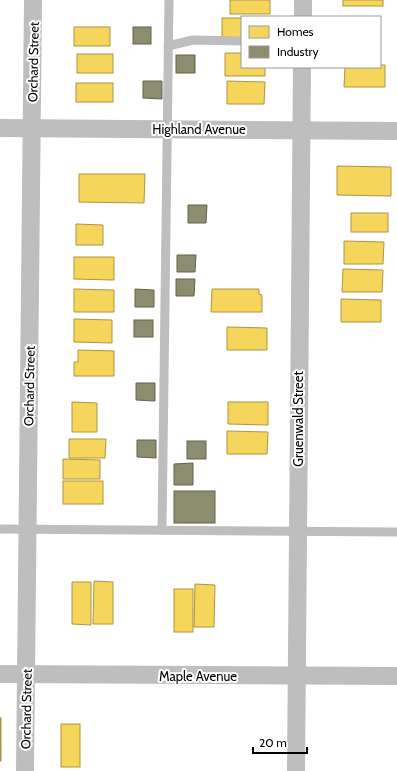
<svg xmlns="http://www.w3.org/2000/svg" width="397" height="771" font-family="Cabin,sans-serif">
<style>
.homes{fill:#f6d55c;stroke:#ac9540}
.industry{fill:#8c8c6e;stroke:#62624d}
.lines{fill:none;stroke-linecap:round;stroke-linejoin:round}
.service{stroke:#bebebe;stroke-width:9}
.minor{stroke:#bebebe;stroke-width:18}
.labels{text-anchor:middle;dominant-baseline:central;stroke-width:4;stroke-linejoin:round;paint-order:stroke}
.street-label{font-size:13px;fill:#000;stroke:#fff}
</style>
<rect width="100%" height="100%" fill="#fff"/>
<g class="homes">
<rect x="230" y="0" width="40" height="14"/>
<rect x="343" y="0" width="40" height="6"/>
<rect x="222" y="18" width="20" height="22"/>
<rect x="74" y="27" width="36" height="19"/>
<path d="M225,53H242V67H265V76H225Z"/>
<rect x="77" y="54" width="36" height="19"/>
<path d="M380,65H385V87H344L345,67H380Z"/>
<path d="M227,81L265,82L264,104H227Z"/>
<rect x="76" y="83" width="37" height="19"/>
<path d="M337,166L391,167V196L337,195Z"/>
<path d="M79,174H145L144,203L79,202Z"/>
<rect x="351" y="213" width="37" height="19"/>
<path d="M76,224L103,225V245H76Z"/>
<path d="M344,241L384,242L383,264H344Z"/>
<path d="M74,257H114V280L74,279Z"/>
<path d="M343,269L383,270L382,292H342Z"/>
<path d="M74,289L114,290V312H74Z"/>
<path d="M212,289H259V294L262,295V312H211Z"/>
<path d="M341,299L381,300V322H341Z"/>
<path d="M74,319L112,320V343L74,342Z"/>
<path d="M227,327L267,328V350H227Z"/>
<path d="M78,350L114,351V376H74V362H78Z"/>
<path d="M72,402L97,403V432H72Z"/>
<path d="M228,402H268V425L228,424Z"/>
<path d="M227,431L268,432L267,454H227Z"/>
<path d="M69,439H106L105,458H69Z"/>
<path d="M63,459L100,460V479H63Z"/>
<rect x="63" y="481" width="40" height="23"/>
<path d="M94,581L113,582V624H93Z"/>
<path d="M72,582H91V625L72,624Z"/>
<path d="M195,584L215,585L214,627H194Z"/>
<rect x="174" y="589" width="19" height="43"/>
<rect x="0" y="718" width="1" height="43"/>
<rect x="61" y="724" width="19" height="43"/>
</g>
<g class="industry">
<rect x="133" y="27" width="18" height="17"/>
<rect x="176" y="55" width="19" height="18"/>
<path d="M143,81H162V99L143,98Z"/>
<path d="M188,205H207L206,223H188Z"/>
<path d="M177,255H196L195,272H177Z"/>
<path d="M176,279H195L194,296H176Z"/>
<path d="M135,289L154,290V307H135Z"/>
<rect x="134" y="320" width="19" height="17"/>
<path d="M136,383H155V401L136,400Z"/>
<path d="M137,440H156V458L137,457Z"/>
<rect x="187" y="441" width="19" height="18"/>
<path d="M193,463V485H174V464Z"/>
<rect x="174" y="491" width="41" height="32"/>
</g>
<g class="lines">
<g class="service">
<path d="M168,46L193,40L242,41"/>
<path d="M0,529L397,532"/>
<path d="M162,530L169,0"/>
</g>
<g class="minor">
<path d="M303,17V0"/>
<path d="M0,128L397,131"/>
<path d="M0,674L397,676"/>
<path d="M25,771L33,0"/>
<path d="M296,771L302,67"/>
</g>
</g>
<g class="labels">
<g class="street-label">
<text transform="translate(33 62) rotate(-89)">Orchard Street</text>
<text x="199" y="129">Highland Avenue</text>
<text transform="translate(29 386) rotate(-89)">Orchard Street</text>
<text transform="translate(298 419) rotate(-90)">Gruenwald Street</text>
<text x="198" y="676">Maple Avenue</text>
<text transform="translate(26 709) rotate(-89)">Orchard Street</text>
</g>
</g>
<rect x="241" y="16" width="140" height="52" fill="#ffffff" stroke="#999999"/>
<rect x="249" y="26" width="20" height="12" fill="#f6d55c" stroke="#999999"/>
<text x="277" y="36" font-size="12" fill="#000000">Homes</text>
<rect x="249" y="46" width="20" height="12" fill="#8c8c6e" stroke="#999999"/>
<text x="277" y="56" font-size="12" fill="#000000">Industry</text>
<path d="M253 747v6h54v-6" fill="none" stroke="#000000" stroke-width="2"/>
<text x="259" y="747" font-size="12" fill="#000000" stroke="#ffffff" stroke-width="3" paint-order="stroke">20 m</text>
</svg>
